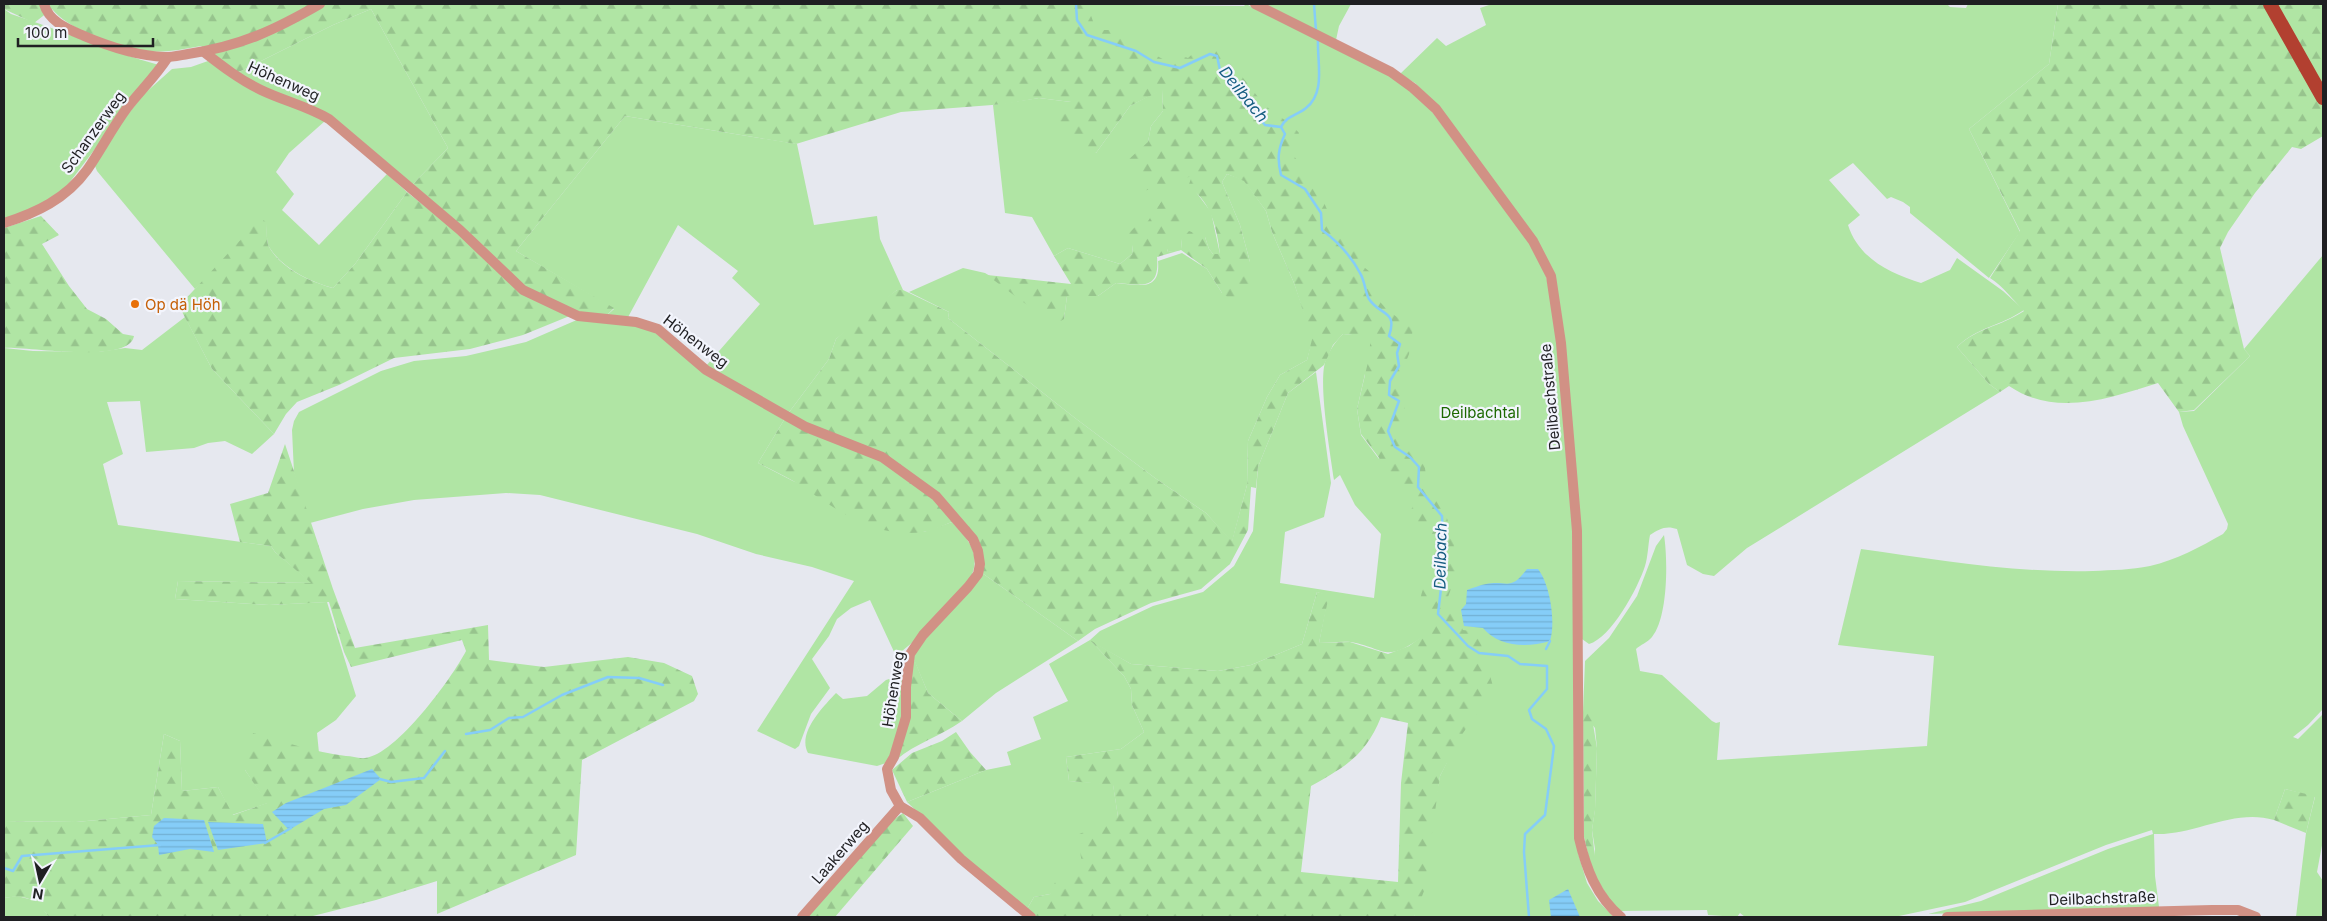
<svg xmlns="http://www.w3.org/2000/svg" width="2327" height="921" font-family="Inter,sans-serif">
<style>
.green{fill:#b0e5a4;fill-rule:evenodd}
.forest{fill:url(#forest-firs);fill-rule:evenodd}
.water{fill:url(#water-rules)}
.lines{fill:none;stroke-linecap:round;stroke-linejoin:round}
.stream{stroke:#85cdf8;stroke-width:2.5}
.minor{stroke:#d19185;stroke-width:10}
.major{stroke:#b24030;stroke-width:14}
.food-dot{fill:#e8710a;stroke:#f3f5fd;stroke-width:2}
.labels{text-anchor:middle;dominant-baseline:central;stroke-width:4.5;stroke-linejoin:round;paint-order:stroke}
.street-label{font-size:15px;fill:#1f1f22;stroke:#f3f5fd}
.food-label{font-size:15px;fill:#c56008;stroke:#f3f5fd;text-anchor:start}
.park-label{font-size:15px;fill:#1c6900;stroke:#f3f5fd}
.water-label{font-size:16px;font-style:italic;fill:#155d81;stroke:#f3f5fd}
</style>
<defs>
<pattern id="forest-firs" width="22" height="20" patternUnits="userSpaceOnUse" patternTransform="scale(1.25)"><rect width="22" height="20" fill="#b0e5a4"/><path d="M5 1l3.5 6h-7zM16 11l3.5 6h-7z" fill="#97c48d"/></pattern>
<pattern id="water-rules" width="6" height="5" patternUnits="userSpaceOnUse" patternTransform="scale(1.25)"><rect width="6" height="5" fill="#85cdf8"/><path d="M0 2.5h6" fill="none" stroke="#72b0d4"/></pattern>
</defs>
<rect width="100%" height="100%" fill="#e6e8ef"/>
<g class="green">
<path d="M1017,4L1244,6L1246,4L1387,74L1424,101L1530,243L1546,276L1555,318L1574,538L1573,670V680L1575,681L1578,853L1587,883L1598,901L1614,917H1414L1440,776L1447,762L1421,638C1384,663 1387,649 1351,642C1341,641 1329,643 1319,643L1328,596L1317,592L1302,644L1251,665L1218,671L1131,664L1092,642L1124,676L1131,689L1132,705L1144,732L1121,749L1066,757L1069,781L1113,784L1118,817L1085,874L1050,894L1034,897L1027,909L988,879L907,802L986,770L1011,765L1007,752L1041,739L1033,717L1068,701L1049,664L1090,640L1100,631L1153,606L1203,592L1234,566L1253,531L1258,467L1288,393L1316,372L1331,483L1324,517L1285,532L1280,583L1374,598L1381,534L1355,505L1340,475L1334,480C1330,452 1320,393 1324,367C1326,355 1334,343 1343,334L1355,335L1294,225L1188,102ZM1365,374L1379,459L1361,435L1357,409Z"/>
<path d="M1264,4H1351L1339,26L1336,40Z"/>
<path d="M1492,4H1947L1950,7L1966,8L1968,4H2058L2049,64L1969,129L2020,232L1989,278L1910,213V207L1903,202L1891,197L1887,199L1853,163L1829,180L1860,215L1848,225C1859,259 1890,273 1921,283L1950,270L1957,258L2003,291L2024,310C2001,326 1977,327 1957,347L1989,384L2000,392L1747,548L1714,576L1703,574L1687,565L1677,529C1666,525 1659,529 1650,535C1648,545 1648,557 1645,566C1638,588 1611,638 1589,644L1582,639L1555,274L1439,107L1415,83L1400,74L1437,38L1446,46L1486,25L1480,8Z"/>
<path d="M4,9L11,14C61,30 108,51 159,65L66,187L36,209L4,220Z"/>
<path d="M371,9L448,148L410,187L358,140L235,74L333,25Z"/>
<path d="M208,61L325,121L289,153L276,172L294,194L282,210L319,245L387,174L407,192L355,264L333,288C310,282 282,268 269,247C266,241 267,230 267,223L195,289L97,171L95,166L119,126L143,95L172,69L191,67Z"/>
<path d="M1162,89L1163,111L1151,126L1148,142L1192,176L1196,192L1211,212L1220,254H1213L1209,249L1205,237L1182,239L1181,250L1168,252L1167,249L1133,245L1132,254L1120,264L1068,248L1054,256L1032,217L1005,213L993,105L1039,98L1071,102L1096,153L1130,106Z"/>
<path d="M625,116L797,144L814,225L877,216L880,239L903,290H897L836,339L829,359L787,415L706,366L760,304L732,278L738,271L678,225L627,319L605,317L614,309L516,251Z"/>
<path d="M1227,174L1244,180L1266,211L1272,232L1294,283L1313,338L1307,360L1280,375L1267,397L1248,441L1247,485L1232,542L1206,513L1155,478L1075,418L948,318L949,312L909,292L963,268L985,273L1064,319L1067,296H1098L1116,283C1138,285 1161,292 1158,261L1182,253L1207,269L1222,293L1250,262L1240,225L1222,182Z"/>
<path d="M2323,255V709L2308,725L2293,737L2298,739L2323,714V840L2317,872L2323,881V917H2296L2306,833L2315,797L2285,789L2274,820C2233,808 2194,836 2154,834L2155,876L2159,907L1928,914L1981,901L2108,849L2153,834L2152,830L2106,845L1965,902L1899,916L1745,917L1740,913L1737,917L1708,915L1707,910L1619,911L1614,907L1592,871L1595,849L1592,830L1595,809L1597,748L1595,728L1583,713L1585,661L1609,638L1637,596L1656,546L1664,535C1668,560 1668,618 1652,637C1648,642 1640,645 1636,649L1640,671L1662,675L1712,721L1716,723L1720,722L1717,760L1927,746L1934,656L1838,645L1861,549C1938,560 2015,573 2093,571C2112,570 2131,570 2150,566C2176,560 2200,547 2223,534L2227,529L2228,524L2183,426L2179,412L2194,411L2250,356L2244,349Z"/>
<path d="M185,317L212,369L274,434L252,454L225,441L208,443L194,448L146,452L140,401L107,402L123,454L103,464L118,525L271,546L275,552L312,583L178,581L175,599L269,605L327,602L356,696L336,720L317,733L319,753L245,770L268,803L232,815L218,787L182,791L180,741L164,734L151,815L76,822L4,821V348L33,351L98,352L125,348L142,350Z"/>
<path d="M579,319L643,327L654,332L784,420L758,463L793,481L924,532L952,522C969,540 983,555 969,581L919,637L896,656L870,600L851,608L837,619L829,636L812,659L830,688L811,714L799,746L795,749L757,731L854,581L812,567L756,554L697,534L540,495L506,493L414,500L363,509L310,523L294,473L292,430L294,421L299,412L381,371L414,361L466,356L526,342Z"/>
<path d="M982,573L1078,641L996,693L962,721L928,693L912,655Z"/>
<path d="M905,674L904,717L889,762L877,766L808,753C797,733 823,707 836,693L843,699L867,696L886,680Z"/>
<path d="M17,896L37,901L49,917H4V898Z"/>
</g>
<g class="forest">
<path d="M4,4H1087L1096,30H1110L1168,62L1179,55L1188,58L1198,49L1214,47C1235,63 1248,87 1266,106C1277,116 1290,121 1299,133L1291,152L1317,187L1338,234L1358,249L1359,263L1370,272C1367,300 1394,314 1413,329L1409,354L1397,385C1406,402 1407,415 1401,434L1424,460L1427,484L1443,507L1450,527L1459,567L1448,597C1457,606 1457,619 1463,630L1478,632L1494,690L1463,733L1440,776L1424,891L1414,917H1034L1027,909L1034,897L1050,894L1059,873L1084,874L1077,835L1118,817L1113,785L1069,781L1066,757L1121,749L1144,732L1132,705L1131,689L1124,676L1090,640L1131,664L1218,671L1251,665L1302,644L1317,592L1329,595L1319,643L1350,642L1388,654L1409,646L1435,627C1431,622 1425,617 1423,612C1416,598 1425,587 1429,574C1434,557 1432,540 1425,524L1412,521L1411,510L1414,504L1361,434L1357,409L1368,362L1371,337L1343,334L1333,345L1324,365L1288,393L1258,467L1256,488L1251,487L1248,530L1230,564L1201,589L1151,603L1095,629L1078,641L982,573L981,547L952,522C943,525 933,531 923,532C872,539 835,508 795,482C783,475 770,469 758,463L787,415L829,359L836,339L862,315L897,290H903L949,312L948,318L1075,418L1155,478L1206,513L1232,541L1247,485L1248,441L1267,397L1280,375L1307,360L1312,339L1294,283L1272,232L1266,211L1244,181L1227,174L1222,182L1240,225L1250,262L1254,286L1239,306L1222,293L1207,269L1181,250L1157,257C1160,291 1142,285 1116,283L1098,296H1067L1064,319L1054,325L987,275L1071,284L1054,256L1068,248L1120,264L1132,254L1133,245L1127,235L1138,224H1146L1163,199L1173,201L1181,224L1167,249L1168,252L1181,249L1182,239L1189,231L1205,237L1209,249L1213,254H1220C1217,229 1211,200 1188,187L1192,176L1144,191L1128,160L1148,142L1151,126L1163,111L1162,90L1130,106L1096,153L1055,126L1071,102L1039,98L1005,104L901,112L796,144L625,116L516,251L614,308L605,317L579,313L526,289L410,187L448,148L371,9L333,25L235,74L201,46C180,50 158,54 136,50C112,46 67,28 52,9L34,23L4,9ZM1381,717L1408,723L1401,783L1398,882L1301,872L1311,786C1345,767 1366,755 1381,717Z"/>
<path d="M2058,4H2323V136L2301,149L2292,147L2255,193L2228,232L2220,248L2244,349L2250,356L2194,410L2179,412L2158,383C2110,398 2056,418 2009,386L2000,392L1989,384L1957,347C1978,327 2000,327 2024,311C2012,299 2004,287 1990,278L2020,231L1969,129L2049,64Z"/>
<path d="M407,192L458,233L523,292L572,315L523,335L470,349L394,358L339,385L297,402L286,414L274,434L212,369L179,306L261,218L267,223C267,230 266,241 269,247C281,268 310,282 333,288L355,264Z"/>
<path d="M41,216L59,235L42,244L69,286L87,309L106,319L123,334L134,336C129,365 26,346 4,348V228Z"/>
<path d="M285,444L333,589L355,648L488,625L489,660L544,667L628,657L664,663L692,676L698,694L694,701L582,760L576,855L437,914V881L376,900L309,917H49C35,899 28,894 4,898V821L76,822L151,815L164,734L180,741L182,791L218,787L233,815L267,803L245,770L253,733C284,742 314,752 346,756C352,756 359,759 365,758C396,755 452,678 466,651L462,640L351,667L344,652L329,602L269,605L175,599L178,581L311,583L275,552L271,546L240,542L230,504L268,493Z"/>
<path d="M912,654L928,693L962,721C941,736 916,743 896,760Z"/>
<path d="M1591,712L1597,748L1595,810L1592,830L1596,868L1592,871L1584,837L1583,713Z"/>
<path d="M956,732L970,752L986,770L907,802L892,770L912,753L942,741Z"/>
<path d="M2285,789L2315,796L2306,833L2274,820Z"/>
<path d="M903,813L913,826L835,917H805L893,820Z"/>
</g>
<g class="water">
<path d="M1527,569H1538C1550,584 1556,622 1550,641C1526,648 1499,647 1483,628L1464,626L1461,610L1466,604L1467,590C1473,588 1480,585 1486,584C1508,580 1510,592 1527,569Z"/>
<path d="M372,769L381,779L346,805L324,809L289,830L272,812L286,803Z"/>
<path d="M164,818L204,820L214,852L190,849L159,855L158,845L152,837L154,826Z"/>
<path d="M208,822L263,824L267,843L218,850Z"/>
<path d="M1568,889L1580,917H1551L1549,900Z"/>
</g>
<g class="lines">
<g class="stream">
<path d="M1076,4L1077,20L1087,35L1136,51L1154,62L1180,68L1210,54L1217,56L1220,70L1265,125L1281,127L1285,134C1278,149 1277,159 1281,175L1305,189L1321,213L1322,230C1337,241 1351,256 1360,273C1365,281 1365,292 1369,299C1380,316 1398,310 1389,336L1400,344L1397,353L1399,366L1390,381L1389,395L1399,401L1388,431L1395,447L1410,457L1419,467L1418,487L1442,516L1444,563L1438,614L1468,646L1479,653L1508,656L1520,664L1547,666V689L1529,710L1532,719L1546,729L1554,746L1545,815L1525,834L1524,852L1529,917"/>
<path d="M1314,4L1316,31"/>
<path d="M1281,127C1286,116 1298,115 1306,108C1326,92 1317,63 1318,40"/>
<path d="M1546,649L1550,641"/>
<path d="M466,734L490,730L509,718L523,717L562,695L608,677L639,678L663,685"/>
<path d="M380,779L391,782L424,778L445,751"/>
<path d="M265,843L291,828"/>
<path d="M4,868L13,871L22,856L160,845"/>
</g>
<g class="minor">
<path d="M44,4C49,22 68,29 84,36C110,47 137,56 165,57C173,57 181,55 188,54C241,46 275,30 320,4"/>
<path d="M1255,4L1391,72L1413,88L1436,109L1533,241L1551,276L1561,343L1577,531L1579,838C1586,868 1596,896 1621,917"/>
<path d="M204,52C222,66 240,80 261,90C284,101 307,106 329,119L460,230L523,290L578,316L636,322L658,329L706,370L806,427L882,457L936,496L973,539L978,551L980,564L978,574L968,587L923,635L910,654L906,687V717L894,757L887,769L891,790L900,806L920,818L961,859L1031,917"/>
<path d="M4,223C36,213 66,199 87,170C101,150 112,128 127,108C140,91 156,76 168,57"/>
<path d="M802,917L900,806"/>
<path d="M1947,917L2212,910H2238L2256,917"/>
</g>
<path class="major" d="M2270,4L2323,98"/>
</g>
<circle class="food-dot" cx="135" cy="304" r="5"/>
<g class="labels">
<g class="street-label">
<text transform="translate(284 81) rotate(24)">Höhenweg</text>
<text transform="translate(93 132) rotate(-54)">Schanzerweg</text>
<text transform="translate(696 341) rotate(37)">Höhenweg</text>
<text transform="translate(1550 397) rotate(-95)">Deilbachstraße</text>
<text transform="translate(893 689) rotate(-81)">Höhenweg</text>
<text transform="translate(840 852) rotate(-49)">Laakerweg</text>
<text transform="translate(2102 898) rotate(-2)">Deilbachstraße</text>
</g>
<g class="food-label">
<text x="145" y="304">Op dä Höh</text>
</g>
<g class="park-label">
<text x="1480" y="412">Deilbachtal</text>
</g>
<g class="water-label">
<text transform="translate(1244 94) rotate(51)">Deilbach</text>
<text transform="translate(1440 556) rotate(-89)">Deilbach</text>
</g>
</g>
<rect width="2327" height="921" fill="none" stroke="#1f1f22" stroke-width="10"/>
<g transform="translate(40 881) rotate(189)" stroke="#f3f5fd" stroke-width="4" paint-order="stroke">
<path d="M0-4L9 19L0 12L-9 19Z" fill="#1f1f22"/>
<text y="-8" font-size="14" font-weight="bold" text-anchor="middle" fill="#1f1f22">N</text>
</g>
<path d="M18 38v8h135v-8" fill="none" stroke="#1f1f22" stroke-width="2.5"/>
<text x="25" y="38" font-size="15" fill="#1f1f22" stroke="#f3f5fd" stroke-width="4" paint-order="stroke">100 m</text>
</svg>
